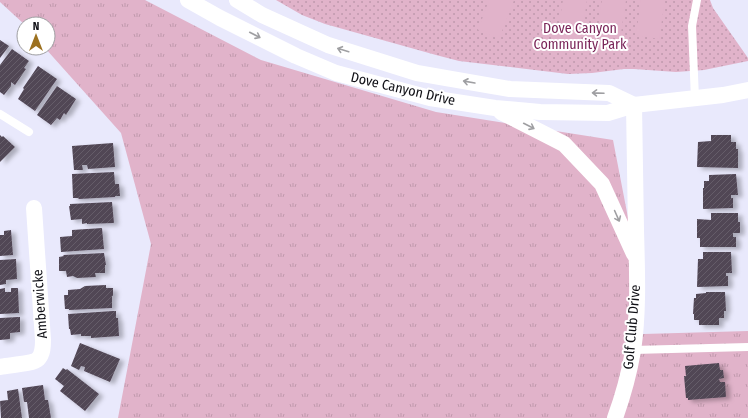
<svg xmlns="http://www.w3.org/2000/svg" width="748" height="418" font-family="'Fira Sans Condensed',sans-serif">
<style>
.grass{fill:url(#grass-tufts)}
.park{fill:url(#park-dots)}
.garden{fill:#e1b3ca}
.building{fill:url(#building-hatch);filter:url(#shadow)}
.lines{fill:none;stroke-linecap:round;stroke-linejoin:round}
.lane{stroke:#fff;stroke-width:8}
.street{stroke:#fff;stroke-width:16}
.oneway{stroke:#9f9fa2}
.labels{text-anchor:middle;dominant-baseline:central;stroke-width:4;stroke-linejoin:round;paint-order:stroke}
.park-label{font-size:14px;fill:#7a2559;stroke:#fff}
.street-label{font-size:14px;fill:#101016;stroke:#fff}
</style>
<defs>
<pattern id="grass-tufts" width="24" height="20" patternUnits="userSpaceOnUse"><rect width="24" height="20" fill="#e1b3ca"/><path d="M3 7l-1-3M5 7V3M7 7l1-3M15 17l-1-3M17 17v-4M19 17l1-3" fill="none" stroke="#c099ad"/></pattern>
<pattern id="park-dots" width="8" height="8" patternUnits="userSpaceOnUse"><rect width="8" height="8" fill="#e1b3ca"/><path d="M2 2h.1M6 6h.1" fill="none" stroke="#c099ad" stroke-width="1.8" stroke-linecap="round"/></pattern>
<pattern id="building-hatch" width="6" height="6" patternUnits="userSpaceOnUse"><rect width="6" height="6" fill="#514655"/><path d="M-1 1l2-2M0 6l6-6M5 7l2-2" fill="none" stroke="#655d69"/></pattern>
<filter id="shadow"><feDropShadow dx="4.5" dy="2.5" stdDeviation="2" flood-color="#0004"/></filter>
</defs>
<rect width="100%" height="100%" fill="#e9e9fc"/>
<path class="grass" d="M0,0H145L261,60L436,112L613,140L636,259L643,334L748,331V418H118L151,244L121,133L45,48H48V24H24L0,2Z"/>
<path class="park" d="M276,0H710L713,8L748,58V61L704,70L676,72L634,69H624L592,73L568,74L459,61L436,55L325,24L302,15Z"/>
<g class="garden">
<path d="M489,0H514L499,39L478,30Z"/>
<path d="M563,0H587L580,47L556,44Z"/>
<path d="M602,0H626L620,39L597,35Z"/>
<path d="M641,0H665L659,39L636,35Z"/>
</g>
<g class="building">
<path d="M0,40L9,46L0,58Z"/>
<path d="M12,49L29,61L24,68L26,69L15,85L11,82V86L4,95L0,92V65Z"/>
<path d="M38,66L57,79L35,111L18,99L24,89L23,88Z"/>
<path d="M57,86L76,99L66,115L64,113L60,120L57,118L51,125L37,115Z"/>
<path d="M0,135L2,137L3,136L15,147L0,162Z"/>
<path d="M711,135H731V142H736V149H738V168L697,167L698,142L711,141Z"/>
<path d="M113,143L115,167L88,169L87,165H82L83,170H74L72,146Z"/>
<path d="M114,172L115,184H119L120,196H115V197L79,199L78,198H73L72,174Z"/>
<path d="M736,174L738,195H731V198H733V208L703,209V188H704V181H709V175Z"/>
<path d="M112,202L114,223L87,224V223L82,224V219L71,220L69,206H70V204Z"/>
<path d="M711,213H738V222H740V233H733V237H736V247H700V238H697V219L711,220Z"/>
<path d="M102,228L104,249L61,252L60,237L72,236V230Z"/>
<path d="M11,230L13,255L0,256V235H4V231Z"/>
<path d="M703,252H731L732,273H726V276H728V286L697,287L698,259H703Z"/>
<path d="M104,253L106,265H105V273H95L96,277L77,278L73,276L67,277L66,271H59V257L64,256L63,255Z"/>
<path d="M16,259L17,279L6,280V284L0,285V260Z"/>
<path d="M106,285V288H113V296H112V308L69,310V309H65L64,295H68V290L80,289L85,286Z"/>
<path d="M5,288V292H11V288H18L19,313L0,314V289Z"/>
<path d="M706,292H725L726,311H724V318H719V325H699V320H694V314H693L694,298H696V294L706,293Z"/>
<path d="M113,311H116V318H118L119,336L91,338V336H81V334L71,335L70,329H69L68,314Z"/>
<path d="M18,317H20V332L10,333V339L0,340V318Z"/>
<path d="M80,343L120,359L110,382L84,371L85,367L81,366L79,370L71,366Z"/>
<path d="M719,363L720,370H723L724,378L719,379L720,382H725L726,397L688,400V398H686L684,376H686L685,366Z"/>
<path d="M63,368L66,370L67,369L99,394L85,411L60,391L64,386L55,379Z"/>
<path d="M43,385L45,400H48L51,418H29L27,402H24L22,388Z"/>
<path d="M18,389L22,418H1L0,401L8,400L7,391Z"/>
</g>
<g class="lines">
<g class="lane">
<path d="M695,99L692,26L697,0"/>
<path d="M0,114L29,132"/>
<path d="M633,350L748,347"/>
</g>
<g class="street">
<path d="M188,0L220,18L296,56L336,73L430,98L495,108L540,112L608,113L634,105L723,95L748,90"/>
<path d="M237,0L262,15L328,45L417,73L510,89L609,93L634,105"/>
<path d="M501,112L564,144L602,184L634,254"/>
<path d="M0,367C8,365 33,364 38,359C43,354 43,346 43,340L34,208"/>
<path d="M615,418C623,396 629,374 633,351C639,311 637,269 636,230C635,188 635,147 634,105"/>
</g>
</g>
<defs><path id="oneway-shaft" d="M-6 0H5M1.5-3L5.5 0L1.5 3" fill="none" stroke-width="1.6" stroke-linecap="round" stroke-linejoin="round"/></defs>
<g class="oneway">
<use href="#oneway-shaft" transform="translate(255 35) rotate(27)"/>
<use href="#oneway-shaft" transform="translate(343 50) rotate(-163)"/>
<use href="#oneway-shaft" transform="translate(469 82) rotate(-170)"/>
<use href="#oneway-shaft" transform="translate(598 93) rotate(-178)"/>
<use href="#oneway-shaft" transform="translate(529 126) rotate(27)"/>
<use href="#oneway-shaft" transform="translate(617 216) rotate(66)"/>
</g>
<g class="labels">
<g class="park-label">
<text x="580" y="28">Dove Canyon<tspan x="580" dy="16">Community Park</tspan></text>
</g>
<g class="street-label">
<text transform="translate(403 89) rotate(13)">Dove Canyon Drive</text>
<text transform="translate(40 304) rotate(-94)">Amberwicke</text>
<text transform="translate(632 327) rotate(-85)">Golf Club Drive</text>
</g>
</g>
<g transform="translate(36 36)"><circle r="19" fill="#ffffff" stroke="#9f9fa2"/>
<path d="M0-3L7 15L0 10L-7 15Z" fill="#9c7120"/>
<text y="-6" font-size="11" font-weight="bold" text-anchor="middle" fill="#101016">N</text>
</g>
</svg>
